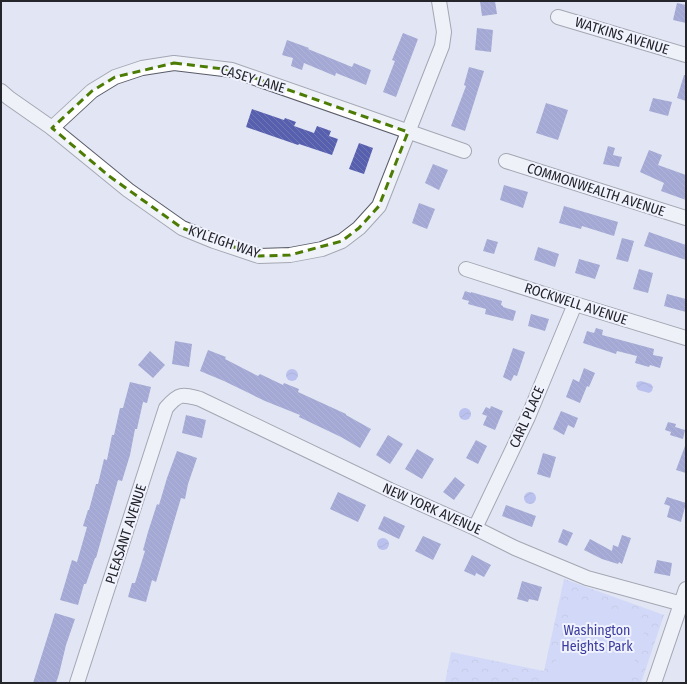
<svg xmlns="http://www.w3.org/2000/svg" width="687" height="684" font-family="'Fira Sans Condensed',sans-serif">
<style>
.park{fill:url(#park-crowns)}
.pitch{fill:#bfc9ff}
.water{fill:url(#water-waves)}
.building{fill:url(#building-back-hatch)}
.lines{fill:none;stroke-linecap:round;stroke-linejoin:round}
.minor-casing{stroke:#595b67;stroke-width:16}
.minor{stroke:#fff;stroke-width:14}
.marked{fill:none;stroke:#4c7c04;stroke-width:3;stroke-dasharray:8 5;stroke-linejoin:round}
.labels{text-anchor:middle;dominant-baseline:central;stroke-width:4;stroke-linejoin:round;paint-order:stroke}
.street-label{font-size:14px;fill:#25262b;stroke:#f0f2fe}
.park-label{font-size:14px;fill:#3c3d9f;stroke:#f0f2fe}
</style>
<defs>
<pattern id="park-crowns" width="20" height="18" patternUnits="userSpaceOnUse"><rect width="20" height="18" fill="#bfc9ff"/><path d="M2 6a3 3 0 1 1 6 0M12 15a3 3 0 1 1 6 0" fill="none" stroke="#a4acdb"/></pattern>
<pattern id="water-waves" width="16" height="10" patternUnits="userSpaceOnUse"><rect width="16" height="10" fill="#8994e9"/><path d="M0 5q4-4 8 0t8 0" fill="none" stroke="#7079bd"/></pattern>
<pattern id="building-back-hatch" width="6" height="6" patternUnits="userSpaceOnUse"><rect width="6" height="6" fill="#575faf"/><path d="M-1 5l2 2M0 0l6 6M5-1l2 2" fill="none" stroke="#7177b3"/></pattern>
</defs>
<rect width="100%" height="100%" fill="#e2e5f3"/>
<path class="park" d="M564,579L664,615L641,683H445L451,652L544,671Z"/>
<path class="pitch" d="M574,597L648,620L627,683H550Z"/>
<g class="water">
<circle cx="292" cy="375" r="6"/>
<path d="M641,381L651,384L653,387L652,391L649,393L638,390L636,386L637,382Z"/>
<circle cx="465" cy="414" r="6"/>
<circle cx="530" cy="498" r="6"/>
<circle cx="383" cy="544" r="6"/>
</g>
<g class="building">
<path d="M480,1H495L497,14L482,16Z"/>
<path d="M677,3L686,5V23L673,20Z"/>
<path d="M477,28L493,30L491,52L475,50Z"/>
<path d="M403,33L418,39L396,97L383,92L395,61L392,60Z"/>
<path d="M287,40L309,48L308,49L352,67L354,63L371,70L366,85L336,73L335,76L304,63L302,70L291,66L293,58L282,55Z"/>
<path d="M469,67L484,71L465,131L451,126L466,86L464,85Z"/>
<path d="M684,75H686V101L677,98Z"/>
<path d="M653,98L672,102L668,116L649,111Z"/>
<path d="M546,103L568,110L558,140L536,133Z"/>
<path d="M252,109L284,120L285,118L296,122L294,126L314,133L317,126L331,131L329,136L338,139L332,155L299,144L298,145L246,127Z"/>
<path d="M359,143L373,148L364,174L349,169Z"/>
<path d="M608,146L615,148L613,155L622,157L619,167L603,164Z"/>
<path d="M649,150L662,155L658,165L686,175V200L661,191L664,183L640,172Z"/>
<path d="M433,164L448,170L439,190L425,183Z"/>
<path d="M504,185L528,192L523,208L500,200Z"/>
<path d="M419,203L435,209L427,229L412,223Z"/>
<path d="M564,206L618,222L614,236L582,226L581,229L559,223Z"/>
<path d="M649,232L686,245V260L644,246Z"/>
<path d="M622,238L634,241L628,262L616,259Z"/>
<path d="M487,239L498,242L494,254L483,251Z"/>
<path d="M538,247L559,254L555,267L534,260Z"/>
<path d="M579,259L600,265L595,279L575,273Z"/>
<path d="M639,269L653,273L648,293L633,289Z"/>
<path d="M465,291L471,293V292L502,301L501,305L503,306V307L516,311L513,321L485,314L486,309L468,304L469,301L462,299Z"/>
<path d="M667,294L686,299V312L664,306Z"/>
<path d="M531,314L549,319L545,331L528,326Z"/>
<path d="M596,328L603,330L602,335L654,349L653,355L663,357L660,368L650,365L649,367L635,363L637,356L617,351L616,354L583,343L587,331L594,333Z"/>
<path d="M175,341L192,344L189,367L172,364Z"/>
<path d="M513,348L525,352L517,376L514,375L511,381L503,377Z"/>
<path d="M208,350L226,357L225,359L258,376L260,374L283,385L284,383L299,389L298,392L346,414V415L371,429L360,448L341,437L299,417L300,415L265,401L224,381L200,371Z"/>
<path d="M150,351L165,365L153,378L138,365Z"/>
<path d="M584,368L595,373L589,387L587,386L580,403L566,397L573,379L579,382Z"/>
<path d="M130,382L151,387L147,403L143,402L137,429H135L130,455L122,481L118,480L96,558H95L86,584H84L78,605L60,600L72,560L77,562L87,527L83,526L88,510H89L96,484H98L104,459L107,460L112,435H114L120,408H123Z"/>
<path d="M491,406L503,411L495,430L483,425L487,416L482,414L486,407L490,409Z"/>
<path d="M561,411L578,418L574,428L568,425L564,435L553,429Z"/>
<path d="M186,415L206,420L202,438L182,433Z"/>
<path d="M668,422L676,424L675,427L685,430L683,439L670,435L671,432L665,430Z"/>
<path d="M388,435L403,444L390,464L376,455Z"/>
<path d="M476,440L487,446L478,464L466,458Z"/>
<path d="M685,446H686V473L676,470Z"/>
<path d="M417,449L434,459L422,479L405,469Z"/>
<path d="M177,451L197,458L188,484L185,499L181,498L156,582L152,580L146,602L128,597L132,583H135L145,551L143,550L148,532L157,504L159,505L167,478Z"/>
<path d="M543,453L556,457L550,478L537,474Z"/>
<path d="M455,477L465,485L454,500L443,492Z"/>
<path d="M338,492L366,505L358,522L330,509Z"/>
<path d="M667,497L686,503L681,522L667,517L670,506L664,504Z"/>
<path d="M506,505L536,516L532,527L502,516Z"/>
<path d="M384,516L405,526L399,539L378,529Z"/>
<path d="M563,529L573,533L567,546L558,542Z"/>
<path d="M622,535L631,538L622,564L619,562L618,564L602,559L584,550L590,539L612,551L613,545L618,547Z"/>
<path d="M423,536L441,544L433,560L415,551Z"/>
<path d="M472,555L491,565L484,577L476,573L475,576L464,571Z"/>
<path d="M657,560L672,563L670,576L654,573Z"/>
<path d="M522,581L542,587L538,601L529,599L528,602L517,599Z"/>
<path d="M55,613L75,619L66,645L59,674L56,683H33Z"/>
</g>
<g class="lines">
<defs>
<g id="minor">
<path d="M558,17L686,55"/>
<path d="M1,91L9,98L52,128L128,190L182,228L214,241L259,256L290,255L322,249L342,241L359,228L379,206L442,46L444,32L439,1"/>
<path d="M52,128L92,91L115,77L142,68L174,63L232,70L464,151"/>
<path d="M506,161L686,218"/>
<path d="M466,269L575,304L686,338"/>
<path d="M475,528L528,417L575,304"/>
<path d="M77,683L166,408C179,393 182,394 200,399L390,490L475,528L515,548L587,578L686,605"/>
<path d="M654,683L686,589"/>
</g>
</defs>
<use href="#minor" class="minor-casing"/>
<use href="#minor" class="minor"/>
</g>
<path d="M0 0H687V684H0ZM174,63L232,70L408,132L379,206L359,228L342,241L290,255L259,256L182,228L109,176L52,128L92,91L115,77Z" fill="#e2e5f3" fill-opacity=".55" fill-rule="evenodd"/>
<path class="marked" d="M174,63L232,70L408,132L379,206L359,228L342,241L290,255L259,256L182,228L109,176L52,128L92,91L115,77Z"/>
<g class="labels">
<g class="street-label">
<text transform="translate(622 36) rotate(17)">WATKINS AVENUE</text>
<text transform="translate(253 79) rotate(17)">CASEY LANE</text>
<text transform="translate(596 190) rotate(18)">COMMONWEALTH AVENUE</text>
<text transform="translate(224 242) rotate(19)">KYLEIGH WAY</text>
<text transform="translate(576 304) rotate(18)">ROCKWELL AVENUE</text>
<text transform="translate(527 417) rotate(-66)">CARL PLACE</text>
<text transform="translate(432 509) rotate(24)">NEW YORK AVENUE</text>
<text transform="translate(126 534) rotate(-72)">PLEASANT AVENUE</text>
</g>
<g class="park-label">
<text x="597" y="630">Washington<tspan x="597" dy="16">Heights Park</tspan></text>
</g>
</g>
<rect width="687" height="684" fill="none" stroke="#25262b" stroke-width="4"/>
</svg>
